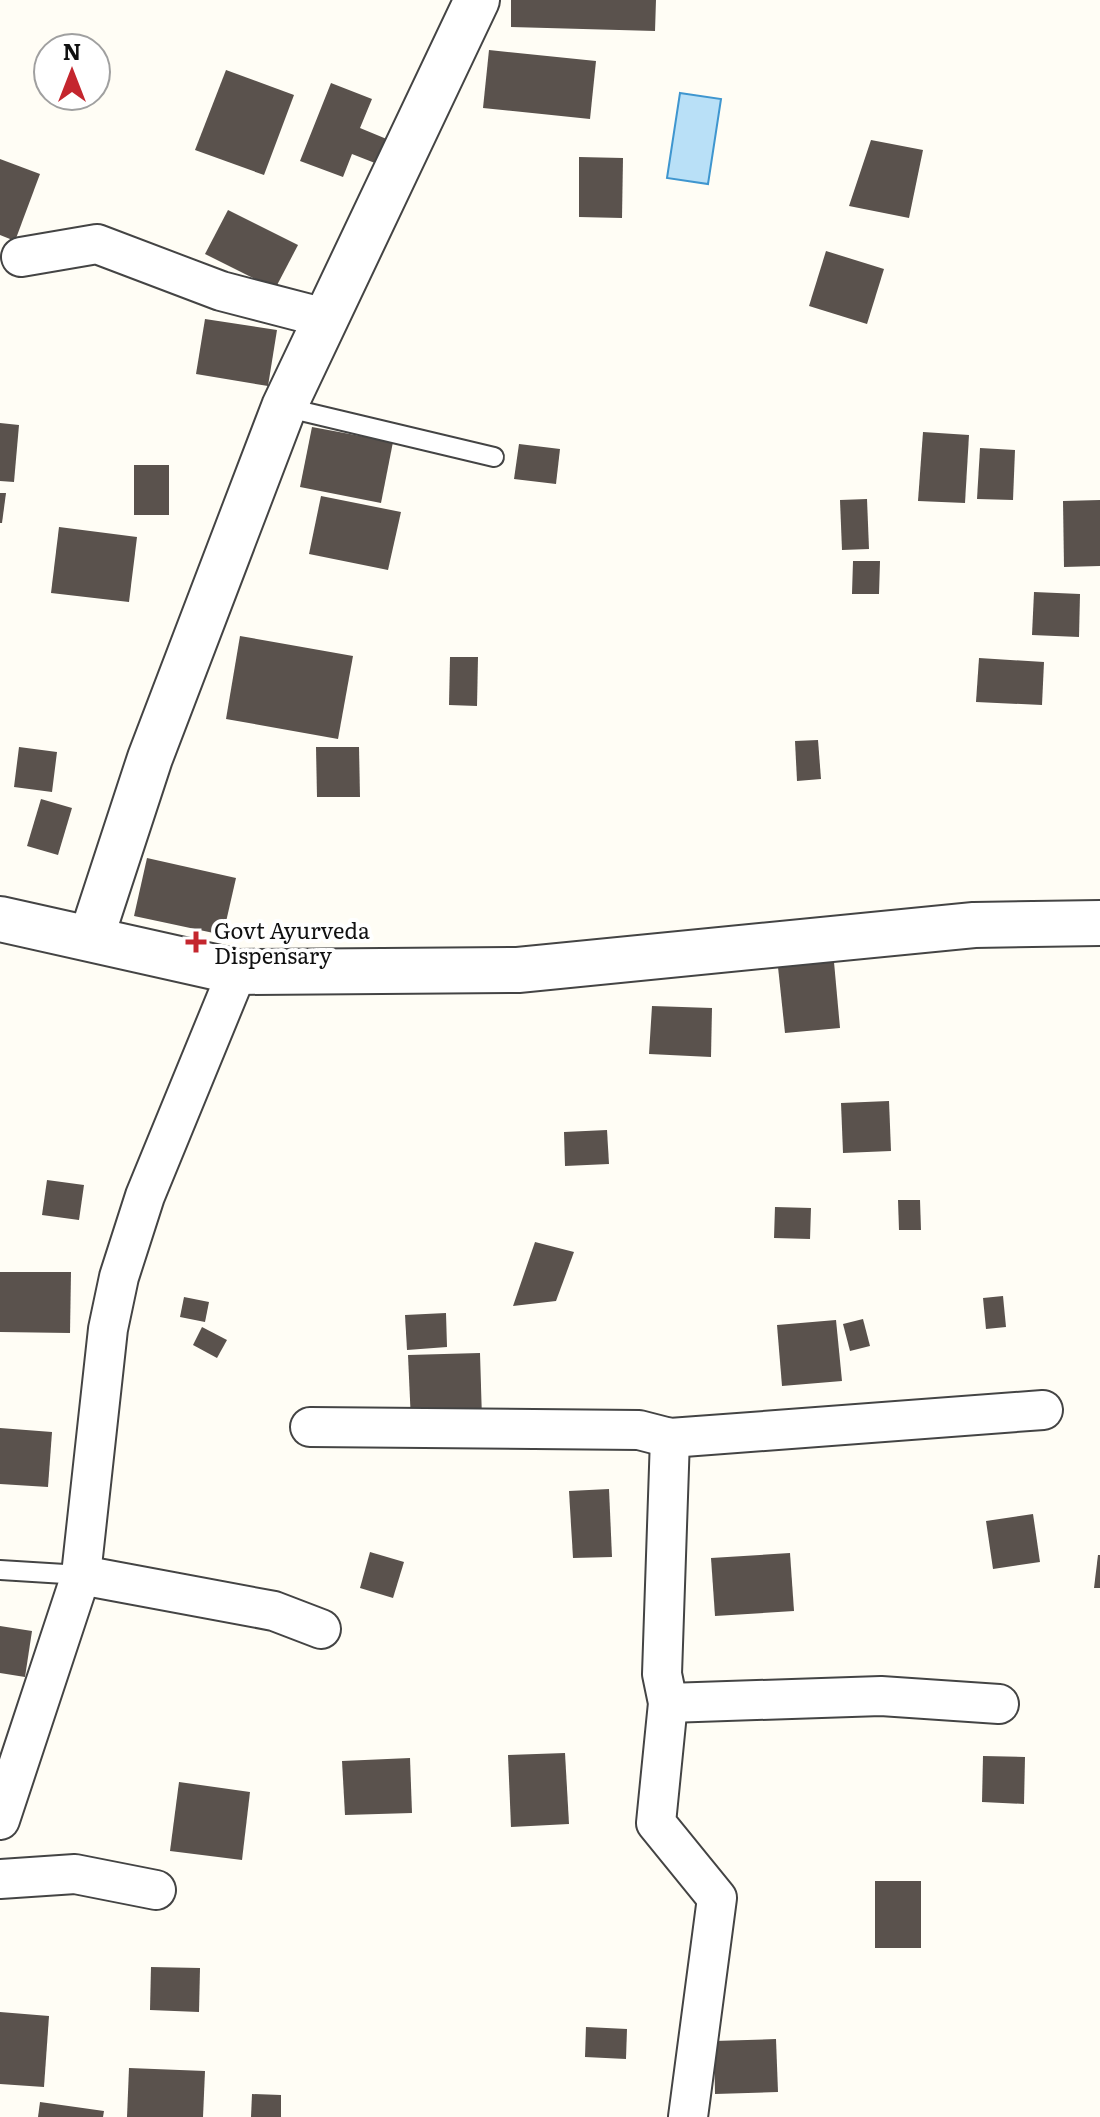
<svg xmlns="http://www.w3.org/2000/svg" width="1100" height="2117" font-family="Literata,serif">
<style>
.water{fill:#b9e0f7;stroke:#3f96cf;stroke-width:2}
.building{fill:#5a524d}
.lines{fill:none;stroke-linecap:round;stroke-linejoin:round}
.service-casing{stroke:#444;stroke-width:22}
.minor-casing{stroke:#444;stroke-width:42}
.tertiary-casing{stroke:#444;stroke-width:48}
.service{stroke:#fff;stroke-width:18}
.minor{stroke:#fff;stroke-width:38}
.tertiary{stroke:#fff;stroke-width:44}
.poi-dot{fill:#c4262e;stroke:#fff;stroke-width:3}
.labels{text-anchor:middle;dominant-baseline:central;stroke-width:8;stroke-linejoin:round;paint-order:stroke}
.poi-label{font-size:22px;fill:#111;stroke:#fff;text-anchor:start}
</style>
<rect width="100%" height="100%" fill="#fffdf5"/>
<path class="water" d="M680,93L721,99L708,184L667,178Z"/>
<g class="building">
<path d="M511,0H656L655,31L511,27Z"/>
<path d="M489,50L596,61L590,119L483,108Z"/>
<path d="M226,70L294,95L264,175L195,150Z"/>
<path d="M331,83L372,99L360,128L389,140L380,165L352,154L343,177L300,161Z"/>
<path d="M871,140L923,150L909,218L849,206Z"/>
<path d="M579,157L623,158L622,218L579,217Z"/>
<path d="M0,159L40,174L15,241L0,235Z"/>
<path d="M228,210L298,245L275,289L205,254Z"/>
<path d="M826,251L884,269L867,324L809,306Z"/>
<path d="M205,319L277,330L268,386L196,374Z"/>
<path d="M0,423L19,425L14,482L0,481Z"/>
<path d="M312,427L393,442L381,503L300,487Z"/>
<path d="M923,432L969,435L965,503L918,501Z"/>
<path d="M519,444L560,449L556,484L514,479Z"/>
<path d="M980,448L1015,450L1013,500L977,499Z"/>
<rect x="134" y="465" width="35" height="50"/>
<path d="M0,493H6L2,523H0Z"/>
<path d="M321,496L401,512L388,570L309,554Z"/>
<path d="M867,499L869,549L842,550L840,500Z"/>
<path d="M1100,500V566L1064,567L1063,501Z"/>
<path d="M59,527L137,537L129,602L51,593Z"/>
<path d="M853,561H880L879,594H852Z"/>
<path d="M1034,592L1080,594L1079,637L1032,635Z"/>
<path d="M240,636L353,656L338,739L226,719Z"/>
<path d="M450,657H478L477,706L449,705Z"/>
<path d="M979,658L1044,662L1042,705L976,702Z"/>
<path d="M818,740L821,779L797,781L795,741Z"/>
<path d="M19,747L57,752L52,792L14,787Z"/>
<path d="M316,747H359L360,797H317Z"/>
<path d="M41,799L72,808L58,855L27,846Z"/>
<path d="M147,858L236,878L223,935L134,916Z"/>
<path d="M834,962L840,1028L785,1033L778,967Z"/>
<path d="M652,1006L712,1008L711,1057L649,1054Z"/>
<path d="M889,1101L891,1151L843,1153L841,1103Z"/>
<path d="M607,1130L609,1164L565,1166L564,1132Z"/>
<path d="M47,1180L84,1185L79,1220L42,1215Z"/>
<path d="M898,1200H920L921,1230H899Z"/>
<path d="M775,1207L811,1208L810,1239L774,1238Z"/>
<path d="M535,1242L574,1252L556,1301L513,1306Z"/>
<path d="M0,1272H71L70,1333L0,1332Z"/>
<path d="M1003,1296L1006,1327L986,1329L983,1298Z"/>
<path d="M184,1297L209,1302L205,1322L180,1317Z"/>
<path d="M446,1313L447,1347L407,1350L405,1315Z"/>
<path d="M863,1319L870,1346L850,1351L843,1324Z"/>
<path d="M836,1320L842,1381L782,1386L777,1325Z"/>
<path d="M202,1327L227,1340L217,1358L193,1345Z"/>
<path d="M480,1353L482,1419L411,1422L408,1355Z"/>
<path d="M0,1428L52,1432L48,1487L0,1484Z"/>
<path d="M609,1489L612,1557L573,1558L569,1491Z"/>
<path d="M1033,1514L1040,1562L993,1569L986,1521Z"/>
<path d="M370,1552L404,1562L393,1598L360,1588Z"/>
<path d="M790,1553L794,1611L715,1616L711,1558Z"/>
<path d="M1098,1555H1100V1588H1094Z"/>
<path d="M0,1626L32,1631L25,1677L0,1673Z"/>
<path d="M565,1753L569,1824L511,1827L508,1755Z"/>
<path d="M983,1756L1025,1757L1024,1804L982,1802Z"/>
<path d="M410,1758L412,1813L345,1815L342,1761Z"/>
<path d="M179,1782L250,1792L242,1860L170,1851Z"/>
<rect x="875" y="1881" width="46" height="67"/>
<path d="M151,1967L200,1968L199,2012L150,2010Z"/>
<path d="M0,2012L49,2016L44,2087L0,2084Z"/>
<path d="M586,2027L627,2029L626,2059L585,2057Z"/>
<path d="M776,2039L778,2092L715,2094L714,2041Z"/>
<path d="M129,2068L205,2071L203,2117H127Z"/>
<path d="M252,2094L281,2095V2117H251Z"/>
<path d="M40,2102L104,2111L103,2117H38Z"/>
</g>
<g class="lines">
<defs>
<g id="service">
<path d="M284,407L494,457"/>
<path d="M0,1570L81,1575"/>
</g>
<g id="minor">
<path d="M21,257L97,244L221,291L325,318"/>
<path d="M310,1427L639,1430L670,1438L1043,1410"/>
<path d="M670,1438L662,1674L668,1703L656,1823L717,1898L688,2117"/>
<path d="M81,1575L274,1611L321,1629"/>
<path d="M668,1703L881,1696L999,1704"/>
<path d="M0,1820L81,1575L108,1329L119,1277L145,1196L237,972"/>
<path d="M0,1879L75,1874L156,1890"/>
</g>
<g id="tertiary">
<path d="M0,919L237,972L518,970L974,925L1100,923"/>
<path d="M91,938L150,758L284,407L477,0"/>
</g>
</defs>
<use href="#service" class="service-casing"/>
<use href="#minor" class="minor-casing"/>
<use href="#tertiary" class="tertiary-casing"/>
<use href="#service" class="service"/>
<use href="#minor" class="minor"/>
<use href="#tertiary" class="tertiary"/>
</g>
<path class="poi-dot" d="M192 930h8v8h8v8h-8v8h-8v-8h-8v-8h8z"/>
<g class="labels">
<g class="poi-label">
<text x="214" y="929">Govt Ayurveda<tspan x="214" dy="25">Dispensary</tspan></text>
</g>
</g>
<g transform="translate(72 72)"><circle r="38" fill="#ffffff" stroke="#a0a0a0" stroke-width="2"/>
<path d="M0-6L14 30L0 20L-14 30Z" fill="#c4262e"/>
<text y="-12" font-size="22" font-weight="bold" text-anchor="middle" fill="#111111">N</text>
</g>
</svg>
